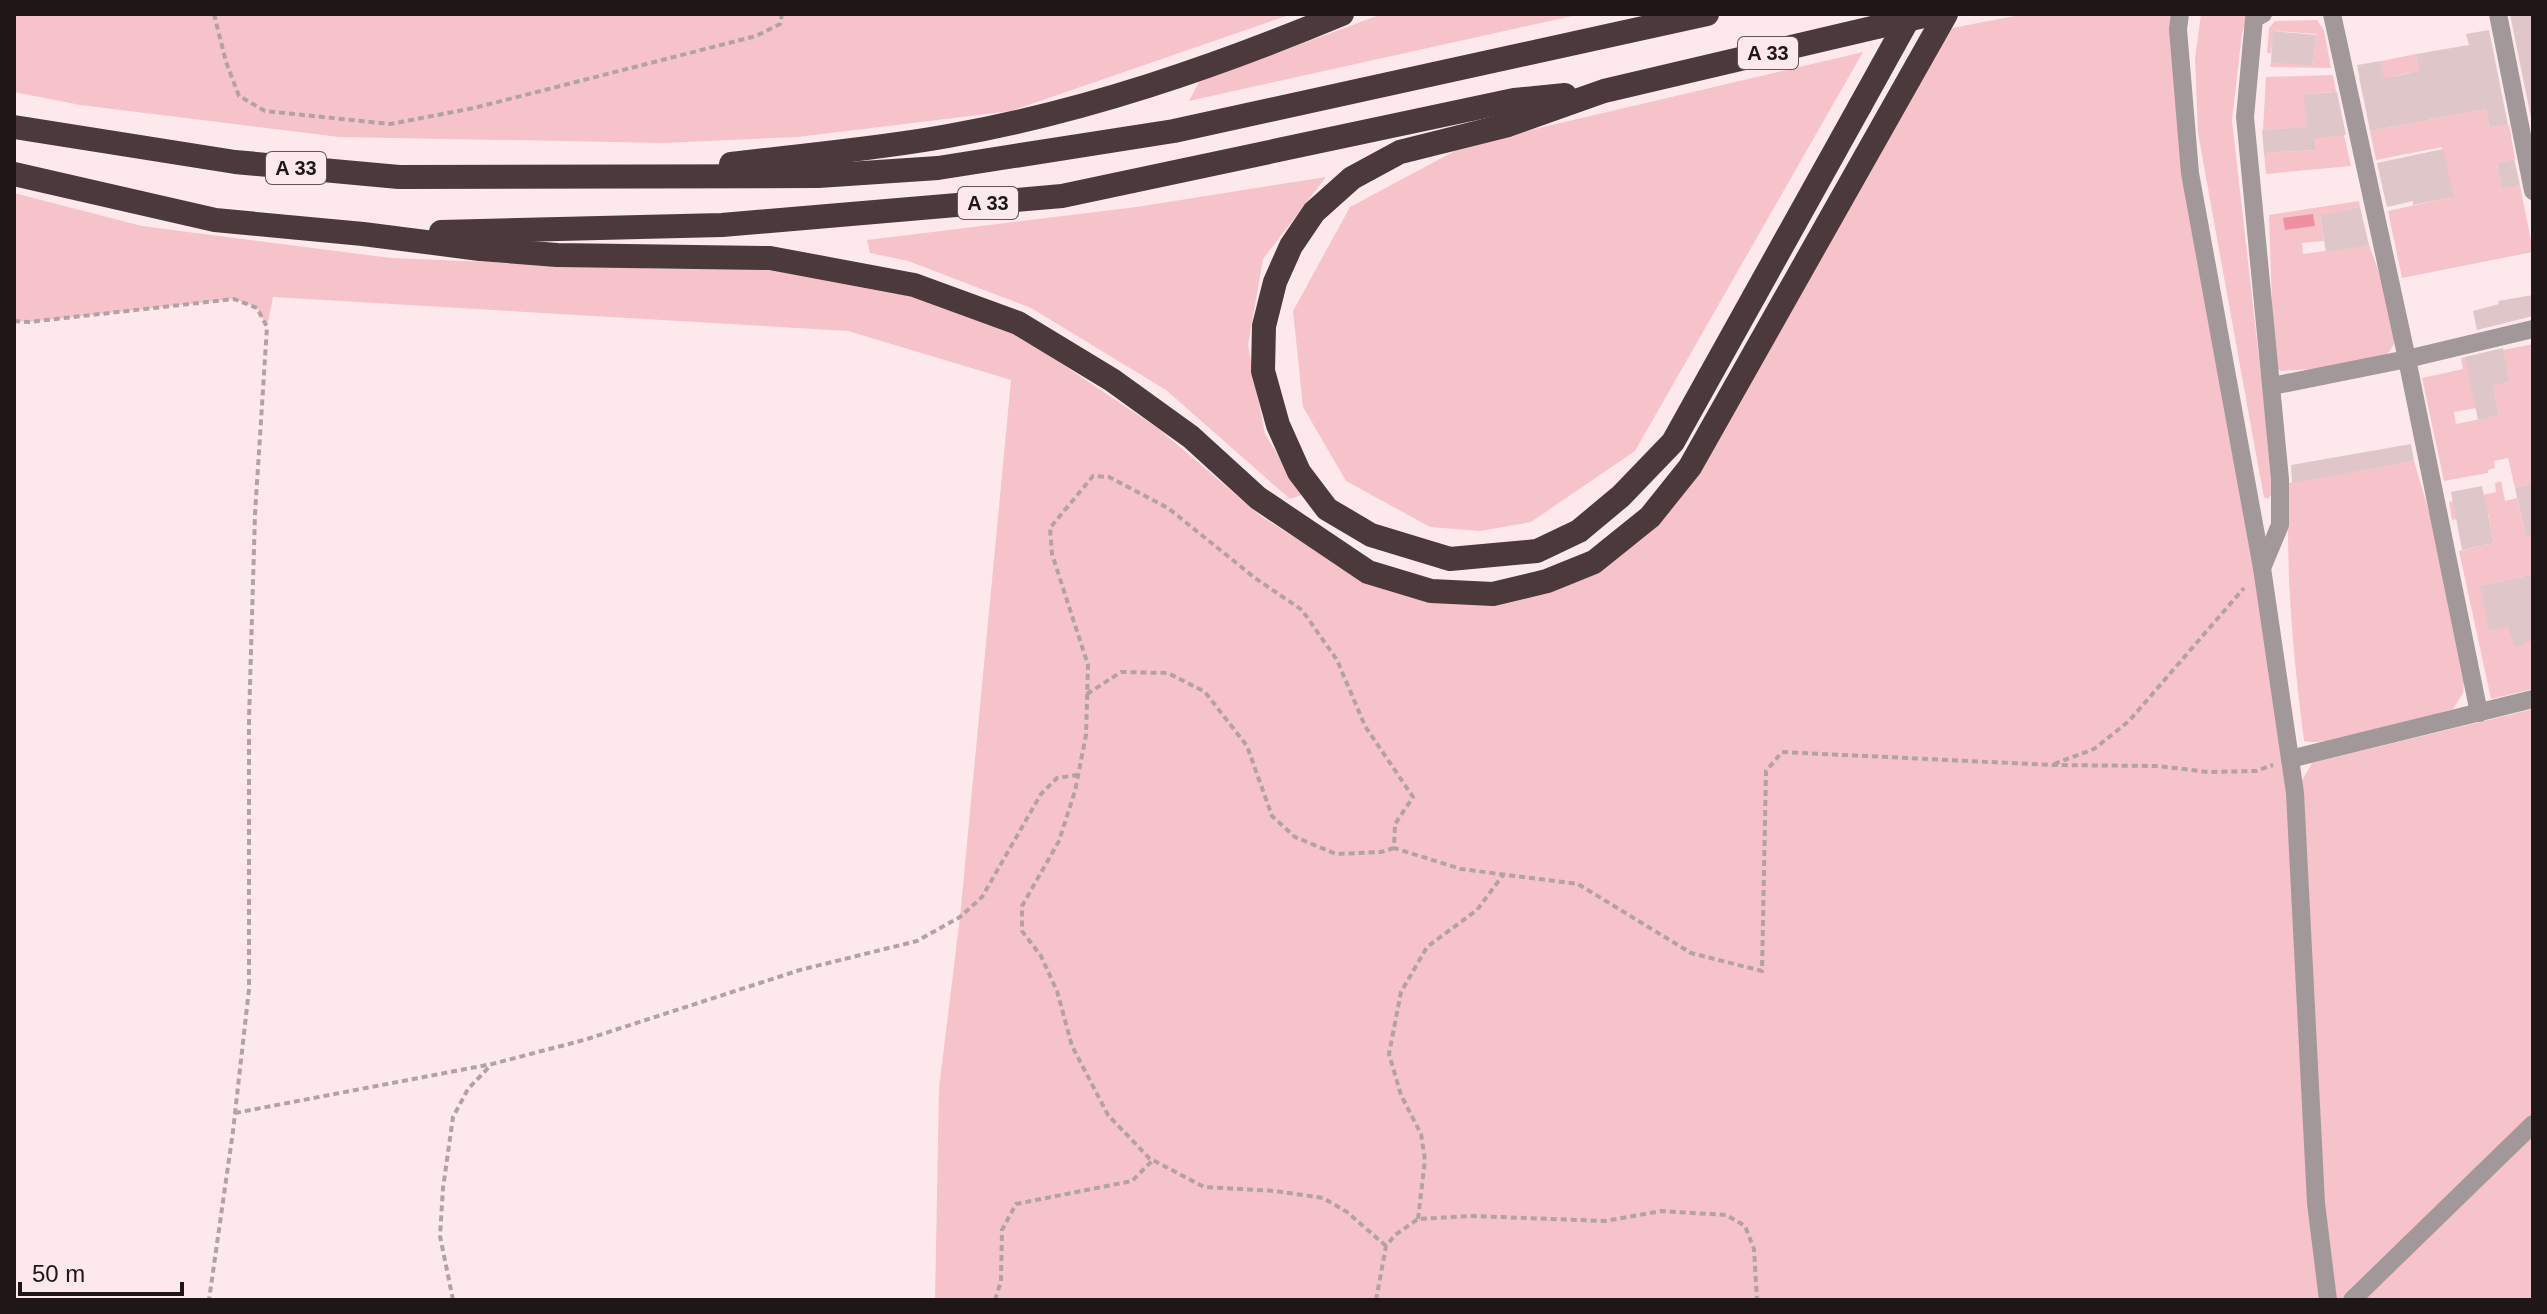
<svg xmlns="http://www.w3.org/2000/svg" width="2547" height="1314" font-family="Helvetica,sans-serif">
<style>
.green{fill:#f7c3cb}
.water{fill:#ef8fa1}
.building{fill:#dec6c9}
.lines{fill:none;stroke-linecap:round;stroke-linejoin:round}
.path{stroke:#b2a2a4;stroke-width:4;stroke-dasharray:6 4;stroke-linecap:butt}
.street{stroke:#a29899;stroke-width:18}
.highway{stroke:#4c393c;stroke-width:24}
.highway-bridge{stroke:#4c393c;stroke-width:24}
.labels{text-anchor:middle;dominant-baseline:central;stroke-width:6;stroke-linejoin:round;paint-order:stroke}
.shield{fill:#fde9ec;stroke:#615557;stroke-width:2}
.shield-label{font-size:20px;font-weight:bold;fill:#1e1617}
</style>
<rect width="100%" height="100%" fill="#fde9ec"/>
<g class="green">
<path d="M14,14H1292L1011,111L798,137L664,143L339,137L80,105L14,92Z"/>
<path d="M1382,14H1581L1189,101L1199,82Z"/>
<path d="M2025,14H2180L2190,173L2296,791L2312,763L2533,709V1300H935L939,1088L960,917L1011,380L848,331L273,297L267,327L257,308L234,299L29,322L14,321V193L142,226L391,258L664,269L763,267L905,292L1014,332L1159,429L1262,517L1373,586L1547,581L1650,517L1947,29Z"/>
<path d="M2201,14H2249L2242,33L2232,120L2274,491L2268,499L2264,497L2259,471L2198,133L2195,58Z"/>
<path d="M2317,20L2324,30L2331,68L2270,67L2271,61L2312,66L2316,34L2274,31L2271,53H2267L2269,28L2275,21Z"/>
<path d="M1863,52L1635,451L1531,522L1480,531L1430,527L1346,481L1303,407L1293,311L1350,207L1466,145Z"/>
<path d="M2416,54L2419,71L2395,76L2397,93L2364,99L2359,78L2383,74L2381,61Z"/>
<path d="M2333,75L2342,124L2334,125L2332,92L2305,94L2306,127L2263,130L2266,77Z"/>
<path d="M2486,109L2489,127L2509,125L2515,159L2497,163L2502,187L2520,185L2533,252L2402,278L2388,211L2453,197L2442,147L2376,160L2370,131Z"/>
<path d="M2314,126L2344,135L2351,166L2266,174L2264,153L2316,150Z"/>
<path d="M1326,177L1263,259L1248,345L1265,434L1302,495L1290,499L1166,390L1031,308L908,261L870,253L867,240L1136,207Z"/>
<path d="M2359,201L2360,207L2320,217L2324,241L2302,243L2303,254L2369,245C2376,264 2398,322 2395,341C2393,348 2387,356 2379,359C2350,371 2312,368 2281,371L2274,366L2269,215Z"/>
<path d="M2533,344V483L2515,488L2508,458L2494,461L2495,468L2488,470V473L2444,481L2422,378L2463,369L2461,358L2475,355L2476,408L2454,412L2456,424L2499,415L2493,386L2510,382L2503,350Z"/>
<path d="M2414,461L2439,546L2465,672L2463,693L2453,709C2423,717 2330,748 2304,741C2293,655 2285,570 2289,483Z"/>
<path d="M2501,481L2505,501L2517,498L2525,533L2533,531V574L2480,586L2533,620V689L2491,699L2459,551L2494,543L2488,513L2452,520L2449,502L2496,492L2495,483Z"/>
</g>
<path class="water" d="M2313,214L2315,226L2285,230L2283,218Z"/>
<g class="building">
<path d="M2510,14H2533V123H2532Z"/>
<path d="M2489,30L2508,125L2489,127L2486,109L2370,131L2357,65L2381,61L2384,79L2419,71L2416,54L2469,45L2466,34Z"/>
<path d="M2273,31L2316,35L2312,66L2271,62Z"/>
<path d="M2337,92L2346,135L2315,138L2316,150L2264,153L2262,130L2306,127L2304,94Z"/>
<path d="M2443,149L2454,197L2413,205V201L2387,207L2377,163Z"/>
<path d="M2514,159L2520,185L2502,188L2497,163Z"/>
<path d="M2360,207L2369,245L2326,252L2320,216Z"/>
<path d="M2533,295V316L2477,330L2473,311L2499,304L2498,301Z"/>
<path d="M2503,348L2510,382L2493,386L2499,415L2478,420L2465,357Z"/>
<path d="M2411,444L2414,461L2292,483L2291,465Z"/>
<path d="M2533,483V536L2526,537L2515,488Z"/>
<path d="M2482,486L2494,543L2462,550L2451,492Z"/>
<path d="M2533,574V640L2515,647L2508,626L2489,631L2480,586Z"/>
</g>
<g class="lines">
<g class="path">
<path d="M214,14L226,62L239,96L265,111L390,124L474,108L756,36L780,24L782,14"/>
<path d="M14,321L29,322L234,299L257,308L267,327L255,514L249,720V989L233,1131L209,1300"/>
<path d="M1087,694L1121,672L1168,673L1205,692L1247,746L1272,816L1295,837L1336,854L1381,852L1394,848"/>
<path d="M2054,764L2094,749L2129,721L2244,588"/>
<path d="M235,1113L492,1064L584,1040L800,970L917,941L960,917L982,897L1041,794L1057,778L1078,775"/>
<path d="M1418,1219L1425,1160L1421,1134L1401,1095L1389,1054L1401,992L1427,947L1477,910L1503,875"/>
<path d="M1386,1246L1347,1212L1323,1198L1275,1191L1204,1187L1149,1158L1108,1115L1072,1046L1057,991L1041,956L1022,931V906L1059,841L1075,791L1086,735L1088,665L1052,554L1050,528L1093,476L1109,477L1168,508L1255,578L1302,610L1337,660L1365,726L1413,797L1395,824L1394,848L1461,869L1578,884L1691,953L1762,971L1766,771L1782,752L2052,765L2158,766L2208,772L2256,771L2273,765"/>
<path d="M453,1300L440,1236L443,1188L453,1117L468,1089L490,1066"/>
<path d="M995,1300L1001,1281L1002,1230L1016,1204L1132,1181L1153,1160"/>
<path d="M1376,1300L1386,1246L1395,1235L1418,1219L1471,1216L1605,1221L1661,1211L1726,1215L1745,1226L1754,1249L1757,1300"/>
</g>
<g class="street">
<path d="M2180,14L2178,29L2190,173L2262,568L2295,793L2316,1203L2328,1300"/>
<path d="M2332,14L2407,359L2479,713"/>
<path d="M2498,14L2533,191"/>
<path d="M2272,386L2407,359L2533,329"/>
<path d="M2262,568L2280,525V479L2245,117L2254,19L2263,14"/>
<path d="M2290,759L2533,699"/>
<path d="M2352,1300L2533,1124"/>
</g>
<g class="highway">
<path d="M1860,106L1673,442L1621,496L1579,531L1537,551L1450,559L1371,535L1327,509L1299,472L1278,425L1263,371L1264,326L1275,282L1291,246L1314,212L1352,178L1400,152L1508,125L1604,91L1932,14"/>
<path d="M14,127L235,162L399,177L818,176L938,168L1174,131L1707,14"/>
<path d="M731,164C803,155 877,149 948,136C1084,112 1215,67 1342,14"/>
<path d="M14,174L215,220L363,234L480,249L557,255L770,258L914,285L1018,323L1112,380L1191,437L1258,498L1368,572L1431,591L1493,594L1547,581L1594,562L1650,517L1690,467L1946,14"/>
<path d="M441,232L722,225L1062,196L1514,100L1565,95"/>
</g>
<path class="highway-bridge" d="M1860,106L1911,14"/>
</g>
<g class="labels">
<g class="shield">
<rect x="1738" y="37" width="60" height="32" rx="6"/>
<rect x="266" y="152" width="60" height="32" rx="6"/>
<rect x="958" y="187" width="60" height="32" rx="6"/>
</g>
<g class="shield-label">
<text x="1768" y="53">A 33</text>
<text x="296" y="168">A 33</text>
<text x="988" y="203">A 33</text>
</g>
</g>
<rect width="2547" height="1314" fill="none" stroke="#1e1617" stroke-width="32"/>
<path d="M20 1282v12h162v-12" fill="none" stroke="#1e1617" stroke-width="4"/>
<text x="32" y="1282" font-size="24" fill="#1e1617" stroke="#fde9ec" stroke-width="6" paint-order="stroke">50 m</text>
</svg>
